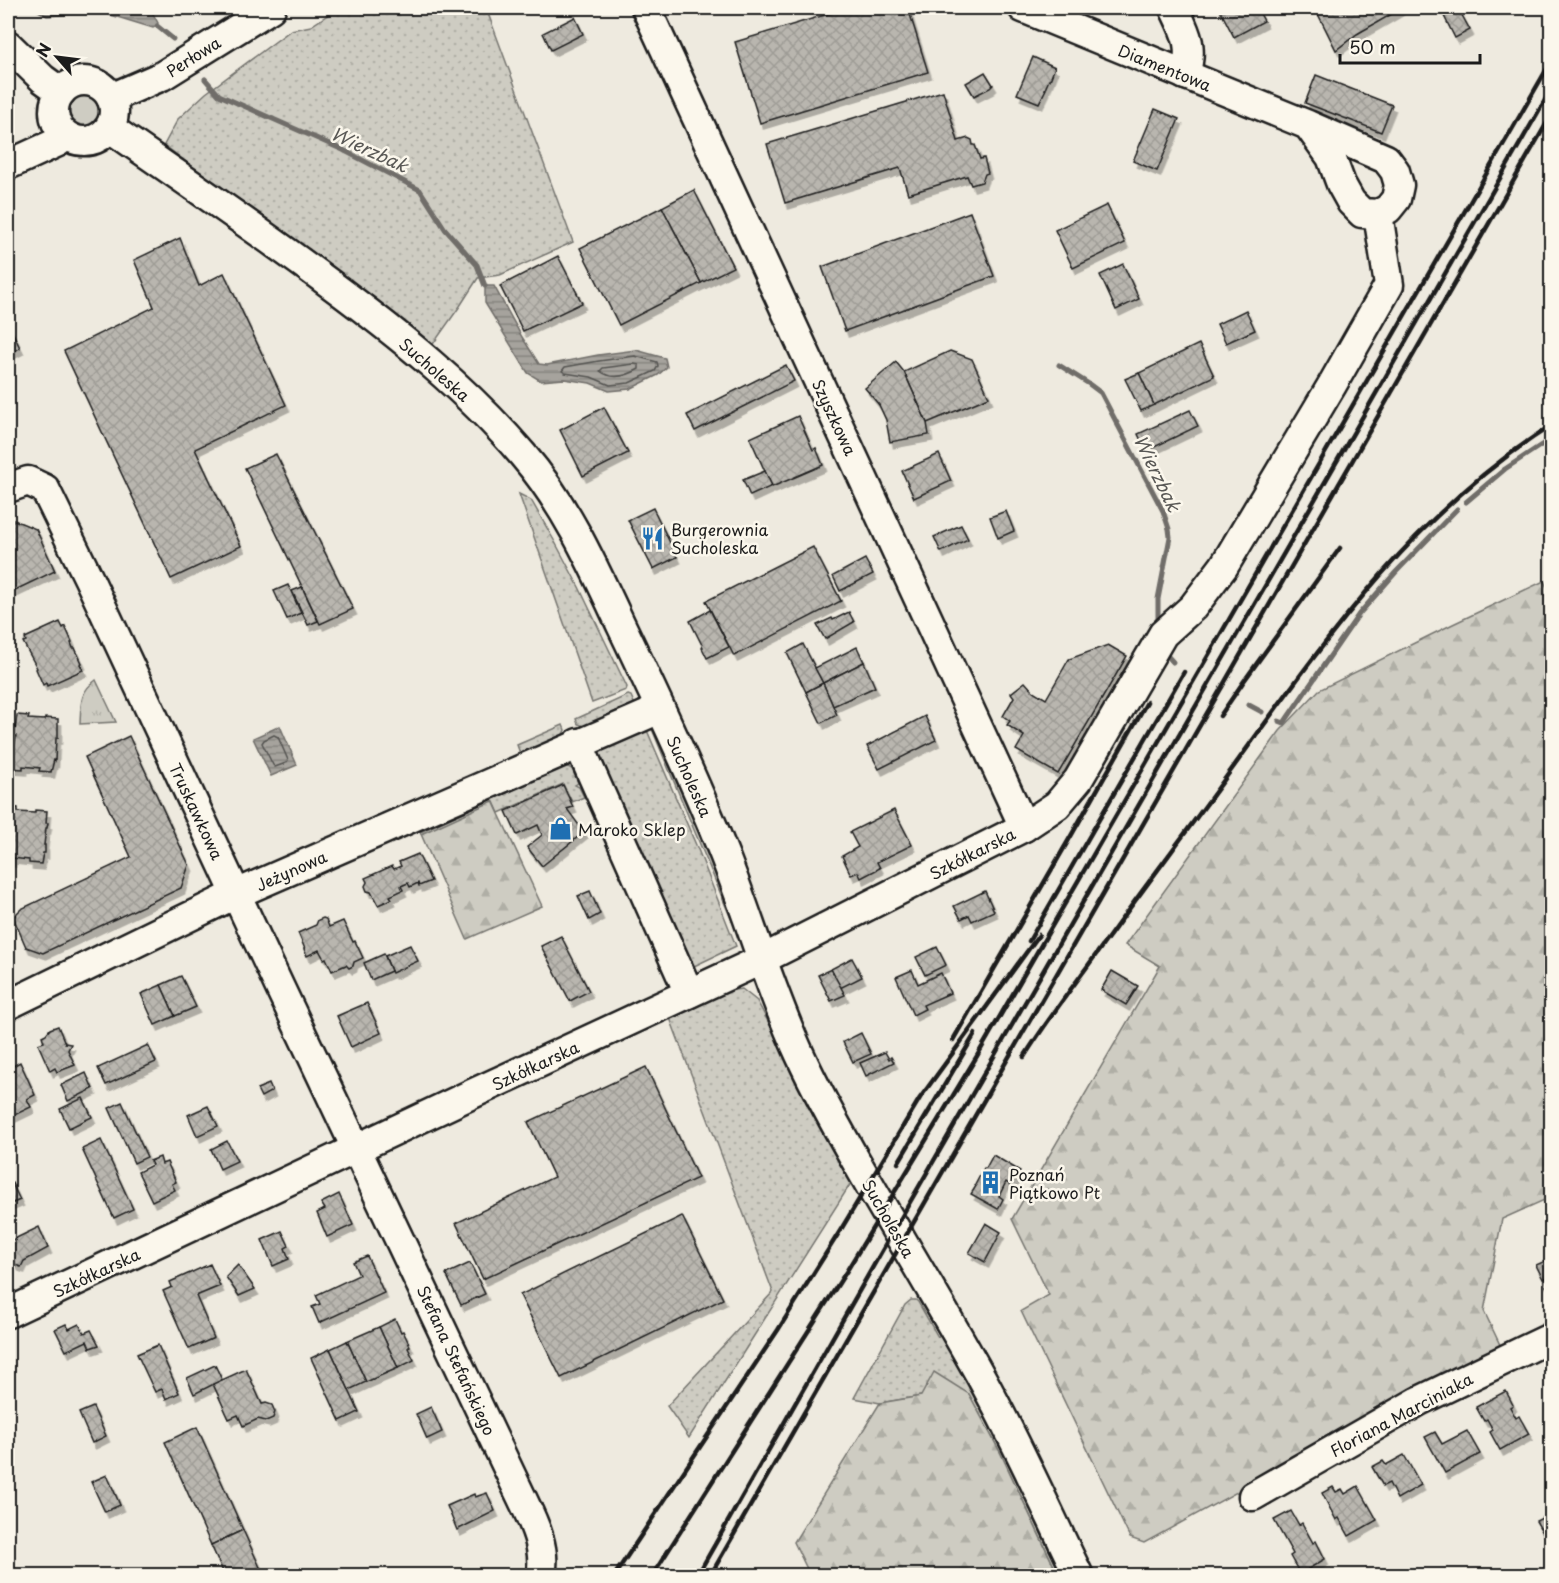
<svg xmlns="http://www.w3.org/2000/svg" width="1559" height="1583" font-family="'Playpen Sans',sans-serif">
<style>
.grass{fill:url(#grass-dots);stroke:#75746f;stroke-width:1.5}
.forest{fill:url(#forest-firs);stroke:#75746f;stroke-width:1.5}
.park{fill:url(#park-tufts);stroke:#75746f;stroke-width:1.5}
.garden{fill:#ceccc2;stroke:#75746f;stroke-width:1.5}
.water{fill:url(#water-rules);stroke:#6f6d69;stroke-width:1.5}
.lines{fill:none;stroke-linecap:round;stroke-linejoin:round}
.shore{stroke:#535250;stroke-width:1.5}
.stream{stroke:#6f6d69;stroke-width:5}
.building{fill:url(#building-cross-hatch);stroke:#1c1c1c;stroke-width:1.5;filter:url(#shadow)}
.minor-casing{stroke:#1c1c1c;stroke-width:33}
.minor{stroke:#fbf7ec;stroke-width:28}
.rail{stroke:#1c1c1c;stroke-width:4.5}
.labels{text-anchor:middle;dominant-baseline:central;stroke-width:5;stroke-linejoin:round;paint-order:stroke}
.street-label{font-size:16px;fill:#1c1c1c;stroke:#fbf7ec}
.poi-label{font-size:16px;fill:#1c1c1c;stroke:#fbf7ec;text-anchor:start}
.water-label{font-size:18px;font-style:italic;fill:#5a5956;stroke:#fbf7ec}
</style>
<defs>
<pattern id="grass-dots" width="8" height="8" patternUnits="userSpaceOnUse" patternTransform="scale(1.5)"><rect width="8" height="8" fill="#ceccc2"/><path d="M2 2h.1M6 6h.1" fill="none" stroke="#b0afa6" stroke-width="1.8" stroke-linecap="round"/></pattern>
<pattern id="forest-firs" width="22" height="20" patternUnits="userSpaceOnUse" patternTransform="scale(1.5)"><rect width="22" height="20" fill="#ceccc2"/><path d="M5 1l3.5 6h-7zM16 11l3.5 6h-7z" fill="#b0afa6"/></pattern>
<pattern id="park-tufts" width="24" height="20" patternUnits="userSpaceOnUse" patternTransform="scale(1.5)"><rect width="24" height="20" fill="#ceccc2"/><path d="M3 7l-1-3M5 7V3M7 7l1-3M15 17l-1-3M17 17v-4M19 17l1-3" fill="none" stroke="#b0afa6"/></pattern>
<pattern id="water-rules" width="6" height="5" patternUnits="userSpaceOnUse" patternTransform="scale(1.5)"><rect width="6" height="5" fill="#a6a39d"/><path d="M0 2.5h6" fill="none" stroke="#86847f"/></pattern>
<pattern id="building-cross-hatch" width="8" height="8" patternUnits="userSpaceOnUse" patternTransform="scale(1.5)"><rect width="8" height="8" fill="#b9b6af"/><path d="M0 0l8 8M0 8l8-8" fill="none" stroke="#9e9c96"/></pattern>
<filter id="shadow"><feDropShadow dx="3.5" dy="6" stdDeviation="0" flood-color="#0004"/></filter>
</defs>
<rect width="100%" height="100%" fill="#eeeadf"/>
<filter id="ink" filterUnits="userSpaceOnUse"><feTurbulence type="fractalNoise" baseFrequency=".0167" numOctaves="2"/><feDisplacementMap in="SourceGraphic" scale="12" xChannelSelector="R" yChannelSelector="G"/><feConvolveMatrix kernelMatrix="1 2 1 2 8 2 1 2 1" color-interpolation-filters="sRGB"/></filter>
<g filter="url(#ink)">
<g class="grass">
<path d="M338,8H486L573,242L500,275L478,278L460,306L431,347L164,145L178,119L206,93L291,30L311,26Z"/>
<path d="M519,494L531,500L555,542L579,587L627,687L626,690L592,703Z"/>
<path d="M628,695L631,696L634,703L631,708L590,728L578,724L576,719Z"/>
<path d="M563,725L565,730L560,742L521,756L517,745Z"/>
<path d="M646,728L699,852L736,946L690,968L595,754L599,746Z"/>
<path d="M652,729L658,731L737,919L732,921Z"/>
<path d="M566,766L572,769L578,783L575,785L579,787L584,797L572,802L563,784L499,813L494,802L421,834L420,832Z"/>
<path d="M742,989L757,1001L853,1180L689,1438L667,1406L773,1292L670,1018L726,991Z"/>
<path d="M911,1300H916L918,1302L938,1337L945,1334L1068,1575H1058L1001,1454L969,1394L921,1396L880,1403L854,1398L905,1305Z"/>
</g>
<g class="forest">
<path d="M1544,581L1552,598L1551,1197L1502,1219L1484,1311L1501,1347L1144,1543L1130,1538L1021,1311L1049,1295L1012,1219L1160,966L1125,945L1280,731L1319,690L1453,624Z"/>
<path d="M493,801L542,906L467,939L421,834Z"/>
<path d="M934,1372L969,1394L1001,1454L1058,1575H810L794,1542L880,1403L921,1396Z"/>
</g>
<path class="park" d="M96,680L116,722L80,724C81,705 79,692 96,680Z"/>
<circle class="garden" cx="84" cy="110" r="21"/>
<g class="water">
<path d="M33,8H150L158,23L157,26L153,28L101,12L47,16Z"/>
<path d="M485,286H494L522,337L539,364L547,365L598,355L636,350L665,358L667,367L658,375L630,389L609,391L590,383L564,379L541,381L528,373L485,303Z"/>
<path d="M280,726L297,765L271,776L253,738Z"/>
</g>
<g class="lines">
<g class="shore">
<path d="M635,356L657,362L658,366L655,371L629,383L610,385L591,377L565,373L562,371L565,367L599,361Z"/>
<path d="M634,364L639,365V369C627,376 612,380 600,371L603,368Z"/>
<path d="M274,735L278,737L288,760L286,763L275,767L273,765L262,743L264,740Z"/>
</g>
<g class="stream">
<path d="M157,26L173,39"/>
<path d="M205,79L219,95L343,150L420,190L445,229L477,265L485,286"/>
<path d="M1059,365L1089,384L1101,393L1163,511L1169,529L1170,537L1158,599V620"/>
<path d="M1466,502L1505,469L1552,438"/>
<path d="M1163,651L1173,662"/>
<path d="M1249,705L1262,712"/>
<path d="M1279,721L1284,723L1288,717L1359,614L1396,572L1457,509"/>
</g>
</g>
<g class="building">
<path d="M848,8H908L928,72L760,123L735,42Z"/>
<path d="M1219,8H1257L1264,21L1234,37Z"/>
<path d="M1315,8H1401L1399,10L1357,34L1336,50Z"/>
<path d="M1440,8H1458L1470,30L1455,38Z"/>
<path d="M575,17L583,34L551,50L543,33Z"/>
<path d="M1033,57L1055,67L1050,80H1049L1045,89H1046L1039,103L1017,94Z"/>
<path d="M985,72L993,85L990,88L974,96L966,83Z"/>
<path d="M1316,75L1392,105L1381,132L1305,103Z"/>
<path d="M943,91L958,141L968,138L972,140L973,145H975L980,159L984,158L988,173L985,174L982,182L971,185L967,176L908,194L900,168L785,203L767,144Z"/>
<path d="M1155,109L1179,119L1157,171L1133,161Z"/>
<path d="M694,190L733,267L701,283L662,207Z"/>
<path d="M1107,205L1125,243L1073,268L1055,230Z"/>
<path d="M662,207L701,283L619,325L580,248Z"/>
<path d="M970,212L994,276L845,331L822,267Z"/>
<path d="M180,238L199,286L224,273L286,405L195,449L241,546L171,579L64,351L154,307L134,260Z"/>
<path d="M558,256L582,303L523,331L500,286Z"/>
<path d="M1123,264L1139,299L1116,310L1100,275Z"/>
<path d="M1246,310L1255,330L1226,343L1217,324Z"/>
<path d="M13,333L20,348L8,354V336Z"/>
<path d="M1199,344L1214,376L1154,405L1139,373Z"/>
<path d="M950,351L972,359L989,397L927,423L904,372Z"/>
<path d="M896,362L904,372L927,423L929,435L890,442L886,420L879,405L865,388Z"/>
<path d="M786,365L794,381L695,431L687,415Z"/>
<path d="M1139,373L1154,405L1141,411L1125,379Z"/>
<path d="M604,407L628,453L583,476L560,430Z"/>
<path d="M1190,410L1198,426L1146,451L1138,434Z"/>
<path d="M798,416L813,450L816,448L823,465L772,487L750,438Z"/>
<path d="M276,454L353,609L320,624L245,468Z"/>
<path d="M939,454L951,481L914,498L902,471Z"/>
<path d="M765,471L772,486L750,496L743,480Z"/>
<path d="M653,508L677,557L653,569L628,520Z"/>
<path d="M1006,511L1014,531L998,538L990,517Z"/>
<path d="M14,520L36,529L55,571L11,592L8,586V523Z"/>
<path d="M961,525L968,539L941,552L934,537Z"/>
<path d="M813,547L841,601L734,656L706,601Z"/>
<path d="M865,559L873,574L840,591L833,576Z"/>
<path d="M288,585L301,613L287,619L274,591Z"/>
<path d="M302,587L318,621L308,625L292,591Z"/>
<path d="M710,610L729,647L707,658L702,648L703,647L690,621Z"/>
<path d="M849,612L854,622L825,639L817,625L832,618L833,620Z"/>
<path d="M60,622L63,628L65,626L72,642L71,643L73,648H75L82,663L80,664L83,670L47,686L46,683L43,685L36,669L37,668L23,642L26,641L25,638Z"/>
<path d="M803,644L823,683L806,692L787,653Z"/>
<path d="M1108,645L1127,656L1058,774L1016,750L1024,736L1007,725L1010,721L1003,716L1014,697L1011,693L1025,682L1033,691L1046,699L1069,659Z"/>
<path d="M857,647L864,662L823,683L815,668Z"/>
<path d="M864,662L875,687L833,706L823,683Z"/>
<path d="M823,683L837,715L821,723L806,692Z"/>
<path d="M17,715L29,716L28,719L45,720V718L58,719V738H56L55,761L54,760L51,772L39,771L40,768L23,766V769L10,768L13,748H14L16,736H14Z"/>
<path d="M925,716L936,740L879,769L867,746Z"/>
<path d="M129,736L189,865L181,888L43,953L26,947L13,917L21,909L131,857L85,757Z"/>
<path d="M563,785L573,807L567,809L584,832L542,866L527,847L542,835L538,825L517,835L506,811Z"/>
<path d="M8,807L18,808V812L35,813V810L47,811L46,823H48L47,828H46L44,845H45V853H43L41,864L29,863V860L12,858V861H8Z"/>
<path d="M894,810L912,845L877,862L880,868L861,878L858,872L851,875L842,856L858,847L850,832Z"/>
<path d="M418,854L431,881L419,886L418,883L410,887L408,883L401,886L403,890L390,896L392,899L378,905L371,892L367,891L365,886L367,882L365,878L392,866L394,869L401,866L399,862Z"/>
<path d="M590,891L600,914L589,920L578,896Z"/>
<path d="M985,891L994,911L972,921L969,915L961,919L954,906Z"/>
<path d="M323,918L326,919L329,927L343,921L353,942L355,941L363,958L354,962L353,966L349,968L346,965L332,971L326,958L324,959L319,950L307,956L304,949H305L298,933L316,925L318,920Z"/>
<path d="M561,936L589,991L570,1001L541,946Z"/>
<path d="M410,945L418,961L392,973L385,956Z"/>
<path d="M937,947L946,965L925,975L916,957Z"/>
<path d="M384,954L391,971L371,980L364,963Z"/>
<path d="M852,958L862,977L840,988L831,969Z"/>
<path d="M831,969L845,995L831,1001L818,975Z"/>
<path d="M912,970L918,984L941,973L950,993L923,1005L925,1009L913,1015L896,977Z"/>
<path d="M1112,971L1138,986L1126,1005L1101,990Z"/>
<path d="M181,976L196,1007L175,1016L161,985Z"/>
<path d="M161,985L175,1016L155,1025L141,994Z"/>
<path d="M367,1003L381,1033L351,1047L337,1016Z"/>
<path d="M58,1026L65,1043L71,1044L68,1050L75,1065L57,1072L55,1068L50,1071L38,1044L44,1042L42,1036L46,1034L50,1029Z"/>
<path d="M861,1033L871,1054L853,1062L843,1042Z"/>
<path d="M148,1045L156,1062L106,1085L98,1068Z"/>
<path d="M885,1052L889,1059L891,1057L894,1062L866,1076L860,1063Z"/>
<path d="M20,1062L35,1095L27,1099L31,1107L8,1118V1071L11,1069L8,1067L12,1065L13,1066Z"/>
<path d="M646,1067L698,1178L483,1279L456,1223L554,1177L528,1122Z"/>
<path d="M86,1073L93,1089L68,1101L61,1085Z"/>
<path d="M269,1084L272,1091L261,1097L257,1089Z"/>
<path d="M83,1098L92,1117L69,1128L60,1109Z"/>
<path d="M122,1102L147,1157L134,1163L109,1108Z"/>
<path d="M208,1106L218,1126L197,1136L188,1115Z"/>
<path d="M101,1140L133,1209L114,1218L82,1149Z"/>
<path d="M227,1141L237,1161L220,1169L211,1149Z"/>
<path d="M993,1155L1020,1171L1011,1185L1006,1182L999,1196L1003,1199L998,1209L971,1194L976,1186L975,1185L984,1168H986Z"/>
<path d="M160,1157L162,1164L167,1162L176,1182L172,1184L175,1190L152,1201L138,1172L152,1165L150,1161Z"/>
<path d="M9,1177L20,1200L8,1205V1178Z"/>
<path d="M339,1194L353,1225L327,1237L317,1213L325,1209L321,1203Z"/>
<path d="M682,1216L723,1299L561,1378L520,1295Z"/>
<path d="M986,1223L1001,1232L985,1262L969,1253Z"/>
<path d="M39,1227L48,1248L24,1261L21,1267L15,1265L8,1250V1242Z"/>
<path d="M282,1231L289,1246L285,1248L289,1259L273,1266L262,1240Z"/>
<path d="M367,1256L384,1293L319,1323L312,1307L320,1304L316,1295L359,1275L353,1262Z"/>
<path d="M1552,1258V1298L1546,1286L1550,1285L1549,1283L1548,1284L1546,1277L1543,1279L1536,1265Z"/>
<path d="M470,1263L485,1294L461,1305L446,1274Z"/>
<path d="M210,1264L220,1286L196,1296L214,1338L189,1349L163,1291L172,1287L170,1282Z"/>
<path d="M238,1265L255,1289L239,1296L226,1277Z"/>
<path d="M395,1319L401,1332L403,1331L410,1346L408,1348L414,1360L398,1368L379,1327Z"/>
<path d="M66,1324L69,1329L79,1324L84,1333L91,1330L99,1345L90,1348L87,1341L66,1351L55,1329Z"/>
<path d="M379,1327L398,1368L366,1382L347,1341Z"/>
<path d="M347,1341L366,1382L349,1390L330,1349Z"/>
<path d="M158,1345L179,1393L166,1399L162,1389L155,1392L137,1354Z"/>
<path d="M330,1349L359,1412L340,1421L311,1358Z"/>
<path d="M215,1365L222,1380L194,1394L187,1378Z"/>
<path d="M246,1369L262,1404L266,1403L272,1405L275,1412L273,1418L266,1421L258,1419L243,1426L238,1415L229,1419L213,1384Z"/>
<path d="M1506,1391L1513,1405L1510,1407L1516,1418L1519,1416L1529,1434L1500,1450L1490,1432L1493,1430L1487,1419L1484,1421L1476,1407Z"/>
<path d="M93,1407L106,1436L92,1443L79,1413Z"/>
<path d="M431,1407L442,1432L427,1439L416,1414Z"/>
<path d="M197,1427L243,1530L211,1545L165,1442Z"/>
<path d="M1467,1431L1480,1454L1445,1473L1425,1437L1435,1432L1442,1444Z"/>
<path d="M1404,1455L1421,1485L1397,1499L1389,1483L1383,1486L1372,1467L1383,1461L1386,1465Z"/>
<path d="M107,1475L120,1505L105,1512L91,1482Z"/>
<path d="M1358,1486L1377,1520L1349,1536L1339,1518L1336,1520L1322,1493L1333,1487L1336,1492L1342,1489L1345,1494Z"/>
<path d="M487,1493L495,1511L457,1530L447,1506L474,1494L475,1497Z"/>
<path d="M1291,1511L1299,1525L1302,1523L1313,1543L1316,1541L1325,1559L1300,1574L1290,1556L1293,1554L1274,1520Z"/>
<path d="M1552,1513V1548L1536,1521Z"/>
<path d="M243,1530L264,1576H225L211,1545Z"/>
</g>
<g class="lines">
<defs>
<g id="minor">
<path d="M646,8L1024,827"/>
<path d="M1023,8L1308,125L1331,157L1341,184L1351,202L1362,213L1378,214L1388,209L1396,199L1399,185L1395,171L1386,159L1308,125"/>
<path d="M1174,8C1186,33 1194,46 1185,75"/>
<path d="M8,45L43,79L61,92"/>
<circle cx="84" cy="111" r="30"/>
<path d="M111,98L162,76L271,8"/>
<path d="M110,128C183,179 257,229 329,283C398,334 467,389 523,455C566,505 593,565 621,625C657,700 693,776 724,854C750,920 770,990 800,1055C821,1101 847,1145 872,1189C908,1251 945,1312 980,1375C1016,1440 1046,1508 1079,1576"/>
<path d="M8,165L58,142L65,135"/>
<path d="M8,488L28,481L45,489L89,579L280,988L520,1494C532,1519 547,1547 541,1576"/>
<path d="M578,743L689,993"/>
<path d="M8,1005L236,894L660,709"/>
<path d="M8,1313L474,1093L763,959L1024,827L1057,805L1078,780L1163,634L1193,607L1224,566L1332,385L1389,285L1378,214"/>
<path d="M1253,1496L1419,1401L1552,1337"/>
</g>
</defs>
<use href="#minor" class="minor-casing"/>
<use href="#minor" class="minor"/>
<g class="rail">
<path d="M1220,716L1244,681L1340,548"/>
<path d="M1029,941L1184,672"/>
<path d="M953,1040L1071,836L1147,702"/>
<path d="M1024,1057C1049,1017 1078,980 1105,942C1138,896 1172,851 1205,806C1308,666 1401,520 1552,425"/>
<path d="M898,1163L975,1034"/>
<path d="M614,1576L778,1330L840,1231L920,1098L1039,935"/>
<path d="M652,1576L846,1272L977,1056L1552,60"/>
<path d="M697,1576L887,1242L1552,88"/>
<path d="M710,1576L1552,114"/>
</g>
</g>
</g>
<defs>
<symbol id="restaurant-bare" viewBox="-9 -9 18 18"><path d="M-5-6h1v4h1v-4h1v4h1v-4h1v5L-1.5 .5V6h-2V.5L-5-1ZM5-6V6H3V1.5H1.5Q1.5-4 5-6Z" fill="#1f6fb2" stroke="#fbf7ec" stroke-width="2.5" paint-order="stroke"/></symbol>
<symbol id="shop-bare" viewBox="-9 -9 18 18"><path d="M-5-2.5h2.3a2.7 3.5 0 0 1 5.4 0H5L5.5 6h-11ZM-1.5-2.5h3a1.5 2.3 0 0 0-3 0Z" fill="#1f6fb2" stroke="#fbf7ec" stroke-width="2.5" paint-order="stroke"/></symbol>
<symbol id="building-bare" viewBox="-9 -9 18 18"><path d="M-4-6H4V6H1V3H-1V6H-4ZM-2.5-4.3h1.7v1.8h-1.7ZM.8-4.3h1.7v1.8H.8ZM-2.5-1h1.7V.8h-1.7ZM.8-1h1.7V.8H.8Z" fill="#1f6fb2" stroke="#fbf7ec" stroke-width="2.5" paint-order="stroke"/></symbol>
</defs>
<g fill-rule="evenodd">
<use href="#restaurant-bare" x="636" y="522" width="33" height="33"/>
<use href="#shop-bare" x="544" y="812" width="33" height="33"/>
<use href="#building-bare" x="974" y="1166" width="33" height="33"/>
</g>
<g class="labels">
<g class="street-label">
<text transform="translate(193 56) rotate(-32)">Perłowa</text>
<text transform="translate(1165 67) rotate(22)">Diamentowa</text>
<text transform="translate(435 369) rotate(41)">Sucholeska</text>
<text transform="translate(835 417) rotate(65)">Szyszkowa</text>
<text transform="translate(690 776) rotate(66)">Sucholeska</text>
<text transform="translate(197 811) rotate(65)">Truskawkowa</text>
<text transform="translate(972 853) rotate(-27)">Szkółkarska</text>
<text transform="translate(291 870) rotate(-24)">Jeżynowa</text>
<text transform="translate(535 1065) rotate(-25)">Szkółkarska</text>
<text transform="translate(889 1218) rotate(60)">Sucholeska</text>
<text transform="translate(96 1272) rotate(-25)">Szkółkarska</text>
<text transform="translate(457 1360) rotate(65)">Stefana Stefańskiego</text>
<text transform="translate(1401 1414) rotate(-28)">Floriana Marciniaka</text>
</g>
<g class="poi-label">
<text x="671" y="529">Burgerownia<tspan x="671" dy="18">Sucholeska</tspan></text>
<text x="578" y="829">Maroko Sklep</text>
<text x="1009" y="1174">Poznań<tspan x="1009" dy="18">Piątkowo Pt</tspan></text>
</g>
<g class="water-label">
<text transform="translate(370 149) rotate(25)">Wierzbak</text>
<text transform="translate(1158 473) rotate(64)">Wierzbak</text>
</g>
</g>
<rect width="1559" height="1583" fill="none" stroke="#fbf7ec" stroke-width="30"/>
<rect x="15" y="15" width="1529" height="1553" fill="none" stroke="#1c1c1c" stroke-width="2" filter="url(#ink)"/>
<g transform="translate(57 57) rotate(298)" stroke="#fbf7ec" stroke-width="4.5" paint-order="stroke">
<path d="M0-4.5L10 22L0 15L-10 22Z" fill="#1c1c1c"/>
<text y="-9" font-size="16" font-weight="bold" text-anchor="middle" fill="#1c1c1c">N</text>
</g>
<path d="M1340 54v9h140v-9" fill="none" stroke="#1c1c1c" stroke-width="3"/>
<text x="1349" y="54" font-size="18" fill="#1c1c1c" stroke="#fbf7ec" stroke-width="4.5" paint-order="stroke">50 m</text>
</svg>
